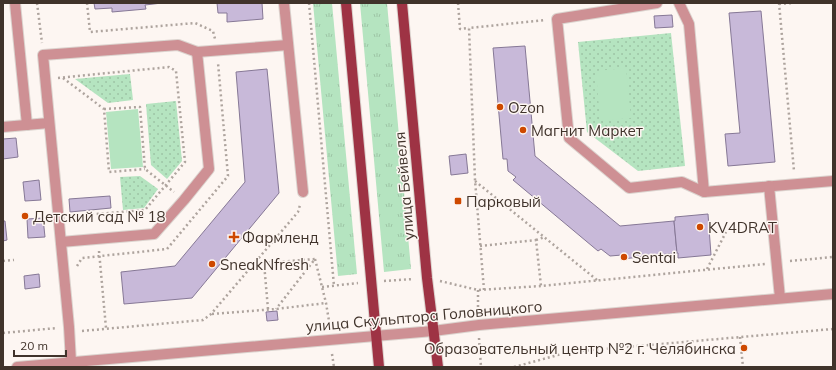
<svg xmlns="http://www.w3.org/2000/svg" width="836" height="370" font-family="Mulish,sans-serif">
<style>
.grass{fill:url(#grass-tufts)}
.park{fill:url(#park-dots)}
.pitch{fill:#b5e4c0}
.building{fill:#c8b9d9;stroke:#867896}
.lines{fill:none;stroke-linecap:round;stroke-linejoin:round}
.minor-casing{stroke:#dbd3ce;stroke-width:12}
.major-casing{stroke:#dbd3ce;stroke-width:12}
.path{stroke:#aea49e;stroke-width:2.5;stroke-dasharray:2 3;stroke-linecap:butt}
.minor{stroke:#ce9094;stroke-width:10}
.major{stroke:#9e3344;stroke-width:10}
.poi-dot{fill:#ce4900;stroke:#fdf6f2;stroke-width:1.5}
.labels{text-anchor:middle;dominant-baseline:central;stroke-width:3;stroke-linejoin:round;paint-order:stroke}
.poi-label{font-size:15px;fill:#40332b;stroke:#fdf6f2;text-anchor:start}
.street-label{font-size:15px;fill:#40332b;stroke:#fdf6f2}
</style>
<defs>
<pattern id="grass-tufts" width="24" height="20" patternUnits="userSpaceOnUse"><rect width="24" height="20" fill="#b5e4c0"/><path d="M3 7l-1-3M5 7V3M7 7l1-3M15 17l-1-3M17 17v-4M19 17l1-3" fill="none" stroke="#9dc4a5"/></pattern>
<pattern id="park-dots" width="8" height="8" patternUnits="userSpaceOnUse"><rect width="8" height="8" fill="#b5e4c0"/><path d="M2 2h.1M6 6h.1" fill="none" stroke="#9dc4a5" stroke-width="1.8" stroke-linecap="round"/></pattern>
</defs>
<rect width="100%" height="100%" fill="#fdf6f2"/>
<g class="grass">
<path d="M313,3H332L357,274L338,276Z"/>
<path d="M360,3H387L411,269L384,272Z"/>
</g>
<g class="park">
<path d="M671,33L685,166L638,171L587,132L578,42Z"/>
<path d="M130,74L133,100L108,103L75,79Z"/>
<path d="M176,101L182,161L167,179L151,165L146,104Z"/>
<path d="M140,176L158,189L144,208L123,210L120,177Z"/>
</g>
<g class="pitch">
<path d="M626,68L631,118L600,121L596,71Z"/>
<path d="M138,109L143,167L111,169L106,112Z"/>
</g>
<g class="building">
<path d="M94,3H162L145,5L146,9L112,12V8L95,9Z"/>
<path d="M217,3H262L263,19L227,22V13H218Z"/>
<path d="M761,11L775,162L728,166L725,134L740,133L729,13Z"/>
<path d="M672,15L673,27L655,28L654,16Z"/>
<path d="M525,46L535,156L620,226L674,221L677,253L622,259V255L610,256L601,249L598,251L513,180L516,177L508,171L507,159H503L493,48Z"/>
<path d="M267,69L279,193L192,298L124,304L121,272L175,266L245,182L236,72Z"/>
<path d="M16,138L18,157L3,159V139Z"/>
<path d="M466,154L468,173L451,175L449,156Z"/>
<path d="M39,180L41,200L25,201L23,182Z"/>
<path d="M110,196L111,208L70,212L69,199Z"/>
<path d="M708,214L711,255L678,258V253H677L674,221H675V217Z"/>
<path d="M43,218L45,237L28,238L27,219Z"/>
<path d="M3,221H5L7,240L3,241Z"/>
<path d="M39,274L40,287L25,289L24,276Z"/>
<path d="M277,311L278,320L267,321L266,312Z"/>
</g>
<g class="lines">
<defs>
<g id="minor">
<path d="M15,3L27,125"/>
<path d="M284,3L303,192"/>
<path d="M657,3L557,19L569,138L629,188L682,182L704,192L833,181"/>
<path d="M679,3L689,24L704,192"/>
<path d="M3,127L49,123"/>
<path d="M769,186L780,298"/>
<path d="M61,242L154,234L184,200L209,169L197,52"/>
<path d="M71,362L69,327L43,55L178,45L197,52L288,45"/>
<path d="M17,367L433,331L479,325L833,294"/>
</g>
<g id="major">
<path d="M346,3L379,367"/>
<path d="M402,3L427,278L438,367"/>
</g>
</defs>
<use href="#minor" class="minor-casing"/>
<use href="#major" class="major-casing"/>
<g class="path">
<path d="M37,3L42,43"/>
<path d="M87,3L90,32L195,23L213,31L215,39"/>
<path d="M309,3L334,286"/>
<path d="M458,3L460,29L469,28"/>
<path d="M779,3L794,171"/>
<path d="M779,4L793,3"/>
<path d="M58,78L169,67L176,71L185,162L145,210L72,216"/>
<path d="M63,78L104,109L109,172L145,169"/>
<path d="M104,109L140,107L145,169L174,192"/>
<path d="M475,181L597,280"/>
<path d="M536,240L545,237"/>
<path d="M480,246L536,240L541,286"/>
<path d="M99,251L106,328"/>
<path d="M315,259L326,303L330,327"/>
<path d="M3,261L14,260"/>
<path d="M790,261L833,257"/>
<path d="M77,266L82,258L167,249L228,176L218,63"/>
<path d="M707,269L726,232"/>
<path d="M384,281L413,279"/>
<path d="M440,281L478,290L541,286L765,264"/>
<path d="M322,287L358,283"/>
<path d="M478,290V313"/>
<path d="M484,290L475,180L469,28L545,20"/>
<path d="M268,309L264,263L315,259L276,309"/>
<path d="M212,314L276,309L326,303"/>
<path d="M82,331L203,320L211,314L298,212L300,205"/>
<path d="M3,333L57,328"/>
<path d="M740,337L743,367"/>
<path d="M479,338L481,367"/>
<path d="M332,354L334,367"/>
<path d="M514,367L569,352L833,329"/>
</g>
<use href="#minor" class="minor"/>
<use href="#major" class="major"/>
</g>
<g class="poi-dot">
<circle cx="500" cy="107" r="4"/>
<circle cx="523" cy="130" r="4"/>
<rect x="454" y="197" width="8" height="8" rx="2"/>
<circle cx="25" cy="216" r="4"/>
<circle cx="700" cy="227" r="4"/>
<path d="M232 231h4v4h4v4h-4v4h-4v-4h-4v-4h4z"/>
<circle cx="624" cy="257" r="4"/>
<circle cx="212" cy="264" r="4"/>
<circle cx="744" cy="348" r="4"/>
</g>
<g class="labels">
<g class="poi-label">
<text x="508" y="107">Ozon</text>
<text x="531" y="130">Магнит Маркет</text>
<text x="466" y="201">Парковый</text>
<text x="33" y="216">Детский сад № 18</text>
<text x="708" y="227">KV4DRAT</text>
<text x="242" y="237">Фармленд</text>
<text x="632" y="257">Sentai</text>
<text x="220" y="264">SneakNfresh</text>
<text x="736" y="348" text-anchor="end">Образовательный центр №2 г. Челябинска</text>
</g>
<g class="street-label">
<text transform="translate(404 186) rotate(-95)">улица Бейвеля</text>
<text transform="translate(424 316) rotate(-5)">улица Скульптора Головницкого</text>
</g>
</g>
<rect width="836" height="370" fill="none" stroke="#40332b" stroke-width="8"/>
<path d="M14 350v6h52v-6" fill="none" stroke="#40332b" stroke-width="2"/>
<text x="20" y="350" font-size="12" fill="#40332b" stroke="#fdf6f2" stroke-width="3" paint-order="stroke">20 m</text>
</svg>
